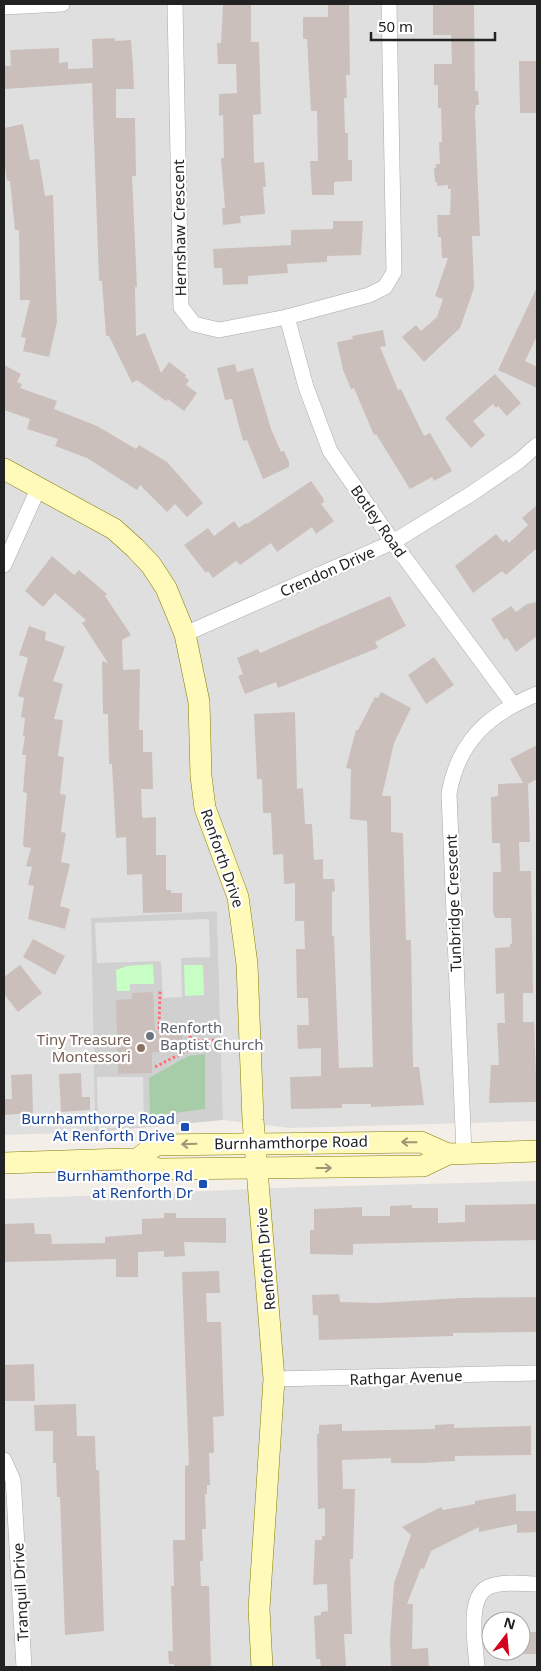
<svg xmlns="http://www.w3.org/2000/svg" width="541" height="1671" font-family="'Noto Sans',sans-serif">
<style>
.residential{fill:#e0dfdf;fill-rule:evenodd}
.religious{fill:#d0d0d0}
.cemetery{fill:#a7cda8}
.park{fill:#c7fec4}
.parking{fill:#e2e2e2}
.building{fill:#cbbfbb}
.lines{fill:none;stroke-linecap:round;stroke-linejoin:round}
.street-casing{stroke:#a9a9a9;stroke-width:16}
.secondary-casing{stroke:#827e00;stroke-width:22}
.path{stroke:#ff6d72;stroke-width:3;stroke-dasharray:2.5 2.5;stroke-linecap:butt}
.street{stroke:#fff;stroke-width:15}
.secondary{stroke:#fff9ba;stroke-width:21}
.oneway{stroke:#9c9876}
.worship-dot{fill:#6b7280;stroke:#fff;stroke-width:2}
.education-dot{fill:#8d6e63;stroke:#fff;stroke-width:2}
.transit-dot{fill:#1a4fb4;stroke:#fff;stroke-width:2}
.labels{text-anchor:middle;dominant-baseline:central;stroke-width:4.5;stroke-linejoin:round;paint-order:stroke}
.street-label{font-size:15px;fill:#222;stroke:#fff}
.worship-label{font-size:15px;fill:#5b616d;stroke:#fff;text-anchor:start}
.education-label{font-size:15px;fill:#785e54;stroke:#fff;text-anchor:end}
.transit-label{font-size:15px;fill:#164399;stroke:#fff;text-anchor:end}
</style>
<rect width="100%" height="100%" fill="#f3eee8"/>
<g class="residential">
<path d="M4,4H537V1121L290,1128L223,1120L217,911L91,918L95,1132L4,1135Z"/>
<path d="M537,1181V1667H4V1199L304,1187ZM491,1621H521V1651H491Z"/>
</g>
<path class="religious" d="M217,911L223,1120L95,1132L91,918Z"/>
<path class="cemetery" d="M205,1054V1109L150,1116L149,1078L188,1056Z"/>
<g class="park">
<path d="M153,964L154,984H130V991H117L116,970L127,966Z"/>
<path d="M203,965L204,995L185,996L184,965Z"/>
</g>
<g class="parking">
<path d="M209,919L210,957L181,958L182,997L163,998L161,961L97,963L95,923Z"/>
<path d="M97,1077H143L144,1126L98,1129Z"/>
</g>
<g class="building">
<path d="M251,4V42H259L261,114L253,115L254,163L264,162L266,187H263L265,214L240,216L241,223L223,225L222,208H225L221,158H224L223,115L219,116V94L237,93L236,64H218L217,43H221L223,5Z"/>
<path d="M328,4H349L350,75H346L347,98H344L345,133H348V160H352V181L334,182V195H312L310,161H318L317,111H311L307,39H303V17H328Z"/>
<path d="M433,4H474L475,91H478L479,105H476L475,114L480,236H472L474,288L460,328L424,362L402,337L416,325L421,331L437,317L443,299L435,296L448,258H442L441,237H438L437,215H450L451,189H448V185L437,186V182H435L434,168H436V164H440L439,142H442L441,108H438V85H434V64H452L451,35H433Z"/>
<path d="M115,38V41L131,40L133,67L134,89H116V118H135L136,176H132L137,287H135L136,336L145,333L161,373L169,362L186,375L185,377L189,380L186,385L197,393L184,411L168,399L166,401L137,380L132,383L109,336H106L102,281H99L92,83L5,89L4,66H11L10,50L59,48V63L68,62V69L93,68L92,39Z"/>
<path d="M519,61H537V113H520Z"/>
<path d="M23,124L30,160L39,159L45,196L53,195L57,322L49,357L23,351L26,338L21,337L30,300H20L19,230H15L10,181H7L4,159V128Z"/>
<path d="M333,221H363L361,255L327,256V262L287,264L288,273L248,276V284L223,285L222,268H214L213,249L291,245V230L333,229Z"/>
<path d="M537,287V336L525,361L537,367V388L498,370Z"/>
<path d="M383,330L386,346L380,347L398,390L401,389L424,436L430,433L452,471L434,481L432,477L410,489L376,434L374,435L354,388L351,389L343,370L337,342L353,339L352,336Z"/>
<path d="M235,364L237,372L253,368L271,429L281,452L284,451L289,462V467L263,479L247,440L243,441L232,399L225,400L217,368Z"/>
<path d="M4,365L21,374L17,382L22,384L20,388L57,401L54,409L97,426L136,449L139,445L167,462L203,503L187,517L175,504L167,512L140,485L137,490L87,458L55,446L58,439L27,429L30,419L4,410Z"/>
<path d="M495,374L521,403L507,416L498,406L496,408L493,404L473,421L485,435L471,448L445,418Z"/>
<path d="M311,481L323,498L324,502L321,504L334,521L316,534L312,527L277,552L271,543L240,565L236,561L213,578L208,571L206,573L184,545L208,528L214,536L234,521L239,528L246,523L247,524Z"/>
<path d="M537,505V548L506,575L502,571L473,593L455,566L496,534L503,542L506,539L509,543L528,525L522,518Z"/>
<path d="M52,556L74,575L79,570L107,594L105,596L131,635L122,640L123,670L140,669L139,730H143V752H152L153,789H141L142,815L143,818L156,817V855H166V890H171V893H182V912L143,913L142,874L127,875L126,837L116,838L112,764H109L108,714H103L102,661L108,663L82,623L86,620L55,593L43,607L25,591Z"/>
<path d="M390,596L406,626L375,642L378,648L278,688L276,682L245,694L238,676L243,674L237,658L258,649L260,653Z"/>
<path d="M537,602V636L516,652L507,638L504,640L491,619L511,606L516,612L527,604Z"/>
<path d="M29,626L46,632L45,640L65,647L53,681L63,684L54,719L63,720L58,756L64,757L60,794L66,795L61,832L66,833L61,862L70,864L60,906L70,909L65,929L28,919L34,886L28,885L32,867L26,866L31,848L24,847L23,844L27,793L23,792L26,755H22L25,736H23L25,718L21,717L24,698L18,696L28,658L19,655Z"/>
<path d="M434,657L454,685L426,704L408,675Z"/>
<path d="M381,692L411,708L394,743L382,796H391V832L403,833L406,940H411L413,1067H419L424,1105L371,1107V1104H342V1108L291,1109L290,1077L321,1076V1048L298,1049L297,1025H309L308,998H297L296,949H305L304,921H295V883L284,884L283,854L273,855L271,813H263L262,779H257L254,714L295,712L297,789L303,788L305,824H312L314,860L323,859V879H334L335,891L332,892V936H334L339,1068L373,1067L367,821L350,819L351,769L346,768L356,730H358L375,697L378,698Z"/>
<path d="M537,745V779L528,784L530,842H519L520,871H531L533,993H523V1022H534L537,1102L489,1103L491,1065H499L497,1023H505L504,993L496,994L495,948L510,947V944H512L511,918H495L493,912V872H501L500,843H492L491,797L498,796V784L523,783L510,759Z"/>
<path d="M33,939L65,956L55,975L23,957Z"/>
<path d="M20,965L42,993L18,1012L4,994V977Z"/>
<path d="M153,992L155,1031L182,1030L183,1052H152V1073L118,1074L116,1000L132,999V993Z"/>
<path d="M81,1073L82,1097H90V1110L61,1112L59,1074Z"/>
<path d="M32,1074L33,1113L4,1115V1099H12L11,1075Z"/>
<path d="M537,1204V1240L353,1244V1255L310,1254V1230H314V1209L362,1207V1216H390V1206L412,1205V1208H438V1223L465,1222V1205Z"/>
<path d="M164,1213H176V1218H226V1243L184,1242L185,1256L164,1257V1251L138,1252V1277H116V1259L4,1262V1224L34,1223L35,1234H51L52,1244L105,1243V1237L142,1234V1219L164,1218Z"/>
<path d="M219,1271L220,1293H206L207,1319V1322H221L224,1416L213,1417L214,1453H209L210,1485H207V1494H205L206,1529H202L203,1561H200L201,1586H209L211,1667H174V1664H169L168,1651H173L171,1586H174L173,1540H185V1466L189,1465L182,1272Z"/>
<path d="M339,1294L340,1302L377,1303L461,1298L537,1297V1332L453,1333V1336L319,1340L318,1315H313L312,1295Z"/>
<path d="M34,1364L35,1401H4V1365Z"/>
<path d="M76,1404L77,1436H95L96,1470H99L104,1631L65,1635L60,1497H57L56,1463H53V1431H35L34,1405Z"/>
<path d="M342,1424V1431L435,1429V1425L454,1424V1428L531,1426V1455L455,1456V1461L423,1463H391V1458L342,1460L343,1489H355L353,1559H350L352,1634H344L346,1667H321L320,1659H316L314,1616L321,1615V1612L328,1611L327,1584L313,1585L315,1540H322V1536H325V1508L318,1509L317,1434H319V1425Z"/>
<path d="M516,1494V1511H537V1532L517,1533V1524L479,1532V1527L431,1551L424,1569L421,1568L407,1604H413L412,1649L428,1648L429,1667H391L390,1639L394,1583L411,1535L402,1527L441,1507L443,1510L475,1504V1501Z"/>
<path d="M522,1632H537V1654H523Z"/>
</g>
<g class="lines">
<defs>
<g id="street">
<path d="M175,4L181,307L194,324L219,330L287,317L369,295L385,287L394,272L389,4"/>
<path d="M4,7L62,4"/>
<path d="M287,317L306,387L330,451L393,542L513,704"/>
<path d="M4,565L39,487"/>
<path d="M185,634L393,542L471,494L519,461L537,445"/>
<path d="M464,1153L449,794C458,741 489,714 537,694"/>
<path d="M274,1379L537,1373"/>
<path d="M4,1460L13,1480L14,1494L24,1667"/>
<path d="M477,1667C476,1646 465,1594 491,1586C505,1581 523,1584 537,1584"/>
</g>
<g id="secondary">
<path d="M4,469L114,529L135,548L151,565L166,588L185,634L199,702L201,776L205,808L238,897L247,964L253,1120L274,1379L259,1609L262,1667"/>
<path d="M136,1160L156,1145L421,1142L448,1154"/>
<path d="M4,1163L124,1159L136,1160L158,1169L423,1166L448,1154L537,1151"/>
</g>
</defs>
<use href="#street" class="street-casing"/>
<use href="#secondary" class="secondary-casing"/>
<g class="path">
<path d="M192,1041L220,1040"/>
<path d="M155,1067L188,1050L192,1041C186,1025 174,1027 159,1028L160,990"/>
</g>
<use href="#street" class="street"/>
<use href="#secondary" class="secondary"/>
</g>
<defs><path id="oneway-shaft" d="M-6 0H5M1.5-3L5.5 0L1.5 3" fill="none" stroke-width="1.6" stroke-linecap="round" stroke-linejoin="round" transform="scale(1.25)"/></defs>
<g class="oneway">
<use href="#oneway-shaft" transform="translate(409 1142) rotate(-179)"/>
<use href="#oneway-shaft" transform="translate(189 1144) rotate(178)"/>
<use href="#oneway-shaft" transform="translate(324 1168)"/>
</g>
<circle class="worship-dot" cx="150" cy="1036" r="5"/>
<circle class="education-dot" cx="141" cy="1048" r="5"/>
<g class="transit-dot">
<rect x="180" y="1122" width="10" height="10" rx="2.5"/>
<rect x="198" y="1179" width="10" height="10" rx="2.5"/>
</g>
<g class="labels">
<g class="street-label">
<text transform="translate(179 228) rotate(-91)">Hernshaw Crescent</text>
<text transform="translate(379 521) rotate(55)">Botley Road</text>
<text transform="translate(327 571) rotate(-24)">Crendon Drive</text>
<text transform="translate(223 858) rotate(71)">Renforth Drive</text>
<text transform="translate(453 903) rotate(-92)">Tunbridge Crescent</text>
<text transform="translate(291 1142) rotate(-1)">Burnhamthorpe Road</text>
<text transform="translate(265 1259) rotate(-95)">Renforth Drive</text>
<text transform="translate(406 1377) rotate(-2)">Rathgar Avenue</text>
<text transform="translate(20 1592) rotate(-93)">Tranquil Drive</text>
</g>
<g class="worship-label">
<text x="160" y="1027">Renforth<tspan x="160" dy="17">Baptist Church</tspan></text>
</g>
<g class="education-label">
<text x="131" y="1039">Tiny Treasure<tspan x="131" dy="17">Montessori</tspan></text>
</g>
<g class="transit-label">
<text x="175" y="1118">Burnhamthorpe Road<tspan x="175" dy="17">At Renforth Drive</tspan></text>
<text x="193" y="1175">Burnhamthorpe Rd<tspan x="193" dy="17">at Renforth Dr</tspan></text>
</g>
</g>
<rect width="541" height="1671" fill="none" stroke="#222222" stroke-width="10"/>
<g transform="translate(506 1636) rotate(16)"><circle r="24" fill="#ffffff" stroke="#a7a7a7"/>
<path d="M0-4L9 19L0 12L-9 19Z" fill="#d4001d"/>
<text y="-8" font-size="14" font-weight="bold" text-anchor="middle" fill="#222222">N</text>
</g>
<path d="M371 32v8h124v-8" fill="none" stroke="#222222" stroke-width="2.5"/>
<text x="378" y="32" font-size="15" fill="#222222" stroke="#ffffff" stroke-width="4" paint-order="stroke">50 m</text>
</svg>
